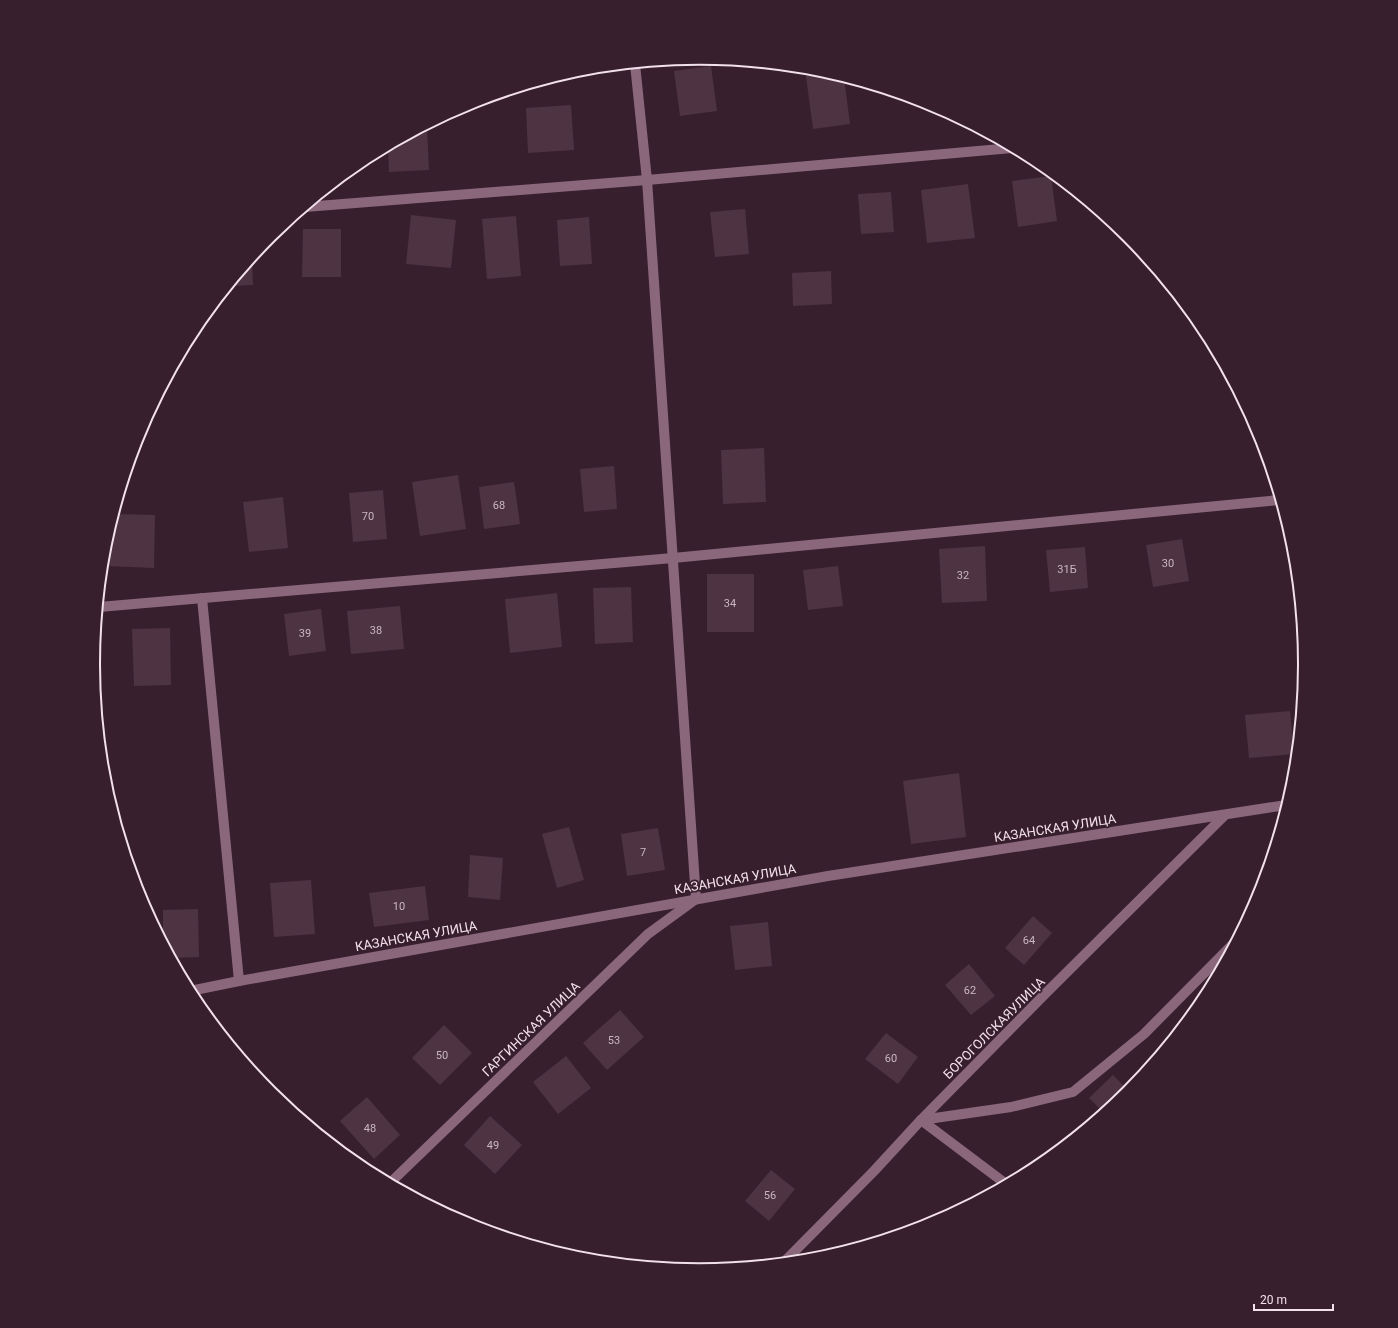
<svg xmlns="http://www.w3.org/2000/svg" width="1398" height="1328" font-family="Roboto,sans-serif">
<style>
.building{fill:#4e3343}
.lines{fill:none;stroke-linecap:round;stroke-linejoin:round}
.minor{stroke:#8a677b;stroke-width:10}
.labels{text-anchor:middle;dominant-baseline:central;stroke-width:3.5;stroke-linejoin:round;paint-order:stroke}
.number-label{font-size:11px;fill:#c9b6c0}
.street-label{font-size:13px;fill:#f2e1ea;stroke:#381f2e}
.rim{fill:none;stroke:#f2e1ea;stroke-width:2}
</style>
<rect width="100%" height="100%" fill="#381f2e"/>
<g class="building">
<path d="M711,66L717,111L680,116L674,71Z"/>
<path d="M828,73L844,78L850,124L813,129L806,76Z"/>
<path d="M571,105L574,150L528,153L526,108Z"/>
<path d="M427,126L429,170L389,172L388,146Z"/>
<path d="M1051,176L1057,221L1018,227L1012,181Z"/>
<path d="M968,184L975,238L927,243L921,190Z"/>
<path d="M891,192L894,232L861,234L858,194Z"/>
<path d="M745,209L749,254L715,257L710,212Z"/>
<path d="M411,215L456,220L451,268L406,264Z"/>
<path d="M516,216L521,276L487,279L482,219Z"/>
<path d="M589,217L592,264L560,266L557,220Z"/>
<path d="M303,229H341V277H302Z"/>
<path d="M252,259L253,285L229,286Z"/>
<path d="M831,271L832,304L793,306L792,273Z"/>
<path d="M764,448L766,502L723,504L721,450Z"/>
<path d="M614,466L617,509L584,512L580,469Z"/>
<path d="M458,475L466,529L420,536L412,482Z"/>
<path d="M514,482L520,524L484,529L479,487Z"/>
<path d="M383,490L387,539L353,542L349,493Z"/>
<path d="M283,497L288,548L249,552L243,502Z"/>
<path d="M114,514L155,515L154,568L105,566V544Z"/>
<path d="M1182,539L1189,581L1153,587L1146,545Z"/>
<path d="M985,546L987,601L942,603L939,549Z"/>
<path d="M1085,547L1088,588L1050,592L1046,550Z"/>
<path d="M838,566L843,606L808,610L803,570Z"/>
<rect x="707" y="574" width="47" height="58"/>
<path d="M631,587L633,642L595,644L593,588Z"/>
<path d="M557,593L562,647L510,653L505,599Z"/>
<path d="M400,606L404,649L351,654L347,611Z"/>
<path d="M321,609L326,651L289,656L284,614Z"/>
<path d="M170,628L171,685L134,686L132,629Z"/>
<path d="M1290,711L1294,754L1249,758L1245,715Z"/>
<path d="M959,773L966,837L911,844L903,781Z"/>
<path d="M569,827L584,880L557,888L542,834Z"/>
<path d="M658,828L665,870L627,876L621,834Z"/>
<path d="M470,855L503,858L500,900L468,897Z"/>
<path d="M311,880L315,934L274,937L270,883Z"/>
<path d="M425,886L429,920L374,927L369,893Z"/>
<path d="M198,909L199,957L172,958L163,941V910Z"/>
<path d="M1033,916L1052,933L1024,965L1005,948Z"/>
<path d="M768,922L772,966L735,970L730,926Z"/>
<path d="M969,964L995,996L971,1015L945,985Z"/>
<path d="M620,1010L644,1037L607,1070L583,1043Z"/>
<path d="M444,1025L472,1053L440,1085L412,1058Z"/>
<path d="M886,1033L918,1057L898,1084L865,1059Z"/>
<path d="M566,1056L591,1088L558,1114L533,1082Z"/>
<path d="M1113,1075L1129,1091L1103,1112L1089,1098Z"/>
<path d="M367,1097L400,1135L374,1159L340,1121Z"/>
<path d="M490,1116L522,1145L495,1174L464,1145Z"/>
<path d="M771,1170L795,1189L769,1221L745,1201Z"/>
<path d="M423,1194L443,1210V1211L420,1198Z"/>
</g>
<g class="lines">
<g class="minor">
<path d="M305,207L647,180L1012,148"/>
<path d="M202,598L239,981"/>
<path d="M99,607L673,558L1279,500"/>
<path d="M190,991L239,981L828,876L1286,805"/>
<path d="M921,1120L1011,1107L1073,1092L1144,1034L1234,943"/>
<path d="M921,1120L1006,1184"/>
<path d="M390,1183L648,934L696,899L647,180L635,64"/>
<path d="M784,1262L874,1171L921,1120L1046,993L1225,815"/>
</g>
</g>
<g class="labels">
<g class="number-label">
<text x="499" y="505">68</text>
<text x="368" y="516">70</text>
<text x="1168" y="563">30</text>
<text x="1067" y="569">31Б</text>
<text x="963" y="575">32</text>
<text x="730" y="603">34</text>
<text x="376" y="630">38</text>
<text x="305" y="633">39</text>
<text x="643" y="852">7</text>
<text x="399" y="906">10</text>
<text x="1029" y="940">64</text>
<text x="970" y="990">62</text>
<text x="614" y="1040">53</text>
<text x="442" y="1055">50</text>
<text x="891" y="1058">60</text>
<text x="370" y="1128">48</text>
<text x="493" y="1145">49</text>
<text x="770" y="1195">56</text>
</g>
<g class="street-label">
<text transform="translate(1055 828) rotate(-9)">КАЗАНСКАЯ УЛИЦА</text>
<text transform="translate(735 879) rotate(-10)">КАЗАНСКАЯ УЛИЦА</text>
<text transform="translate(416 936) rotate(-10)">КАЗАНСКАЯ УЛИЦА</text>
<text transform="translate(994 1028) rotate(-45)">БОРОГОЛСКАЯУЛИЦА</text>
<text transform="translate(531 1029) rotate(-44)">ГАРГИНСКАЯ УЛИЦА</text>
</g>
</g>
<path d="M0 0H1398V1328H0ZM100 664a599 599 0 1 1 1198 0a599 599 0 1 1-1198 0Z" fill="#381f2e" fill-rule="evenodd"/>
<path class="rim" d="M100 664a599 599 0 1 1 1198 0a599 599 0 1 1-1198 0Z"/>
<path d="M1254 1304v6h79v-6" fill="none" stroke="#f2e1ea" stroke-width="2"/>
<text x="1260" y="1304" font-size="12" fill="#f2e1ea" stroke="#381f2e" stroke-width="3" paint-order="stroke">20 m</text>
</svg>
